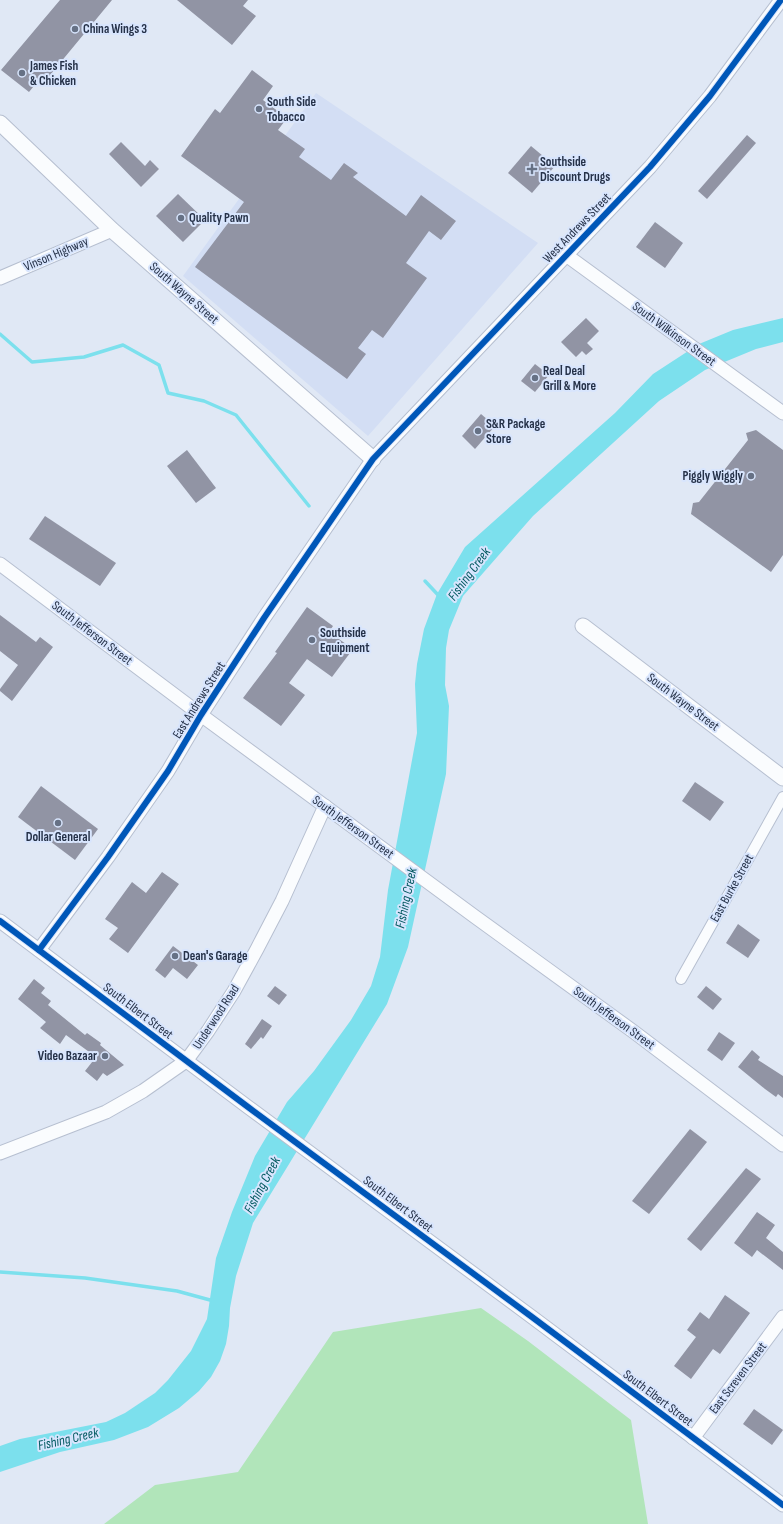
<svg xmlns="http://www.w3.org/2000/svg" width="783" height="1524" font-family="'Sofia Sans Condensed',sans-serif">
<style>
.built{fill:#d3def4}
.green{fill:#b1e5ba}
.water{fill:#7ce0ed}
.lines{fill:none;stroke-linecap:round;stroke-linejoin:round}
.stream{stroke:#7ce0ed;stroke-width:3.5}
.building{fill:#9194a4}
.street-casing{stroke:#b6bfd0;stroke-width:12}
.secondary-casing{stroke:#b6bfd0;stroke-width:15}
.primary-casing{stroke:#b6bfd0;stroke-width:17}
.street{stroke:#fafcfe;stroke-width:10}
.secondary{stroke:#fafcfe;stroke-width:13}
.primary{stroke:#fafcfe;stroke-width:15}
.cycleway-casing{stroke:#d8e5fd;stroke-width:8}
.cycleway{stroke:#0057b8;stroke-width:6}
.poi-dot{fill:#667185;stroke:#d8e5fd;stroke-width:1.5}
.labels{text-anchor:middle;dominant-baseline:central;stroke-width:4;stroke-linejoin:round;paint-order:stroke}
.poi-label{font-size:13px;font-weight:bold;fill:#253148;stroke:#d8e5fd;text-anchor:start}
.street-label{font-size:13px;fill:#253148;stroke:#d8e5fd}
.water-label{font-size:14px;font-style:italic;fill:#00585f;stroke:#d8e5fd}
</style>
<rect width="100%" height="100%" fill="#e0e8f5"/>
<path class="built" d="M316,93L538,243L368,436L183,276Z"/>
<path class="green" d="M481,1308L528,1341L631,1420L648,1524H104L155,1485L238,1472L333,1332Z"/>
<path class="water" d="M783,318V342L756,349L705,370L659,401L533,516L463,596L449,630L446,648L445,685L449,706L446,774L408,947L387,1004L253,1223L236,1276L230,1308L229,1326L226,1344L220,1361L211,1377L199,1391L179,1408L148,1427L114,1440L60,1452L0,1472V1446L20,1439L106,1422L125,1413L155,1393L168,1380L191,1351L207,1319L216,1258L232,1212L255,1156L287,1102L314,1071L351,1020L371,986L380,957L388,890L417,733L415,684L417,664L424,629L437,594L465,547L615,413L653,374L699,344L733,330Z"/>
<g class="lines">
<g class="stream">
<path d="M0,334L32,362L84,357L123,345L159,365L168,393L204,401L236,415L309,506"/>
<path d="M425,581L440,597"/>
<path d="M0,1272L85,1278L177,1291L210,1300"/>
</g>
</g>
<g class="building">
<path d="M60,0H112L46,80L42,76L29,92L1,70Z"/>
<path d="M177,0H248L243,6L256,16L232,45Z"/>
<path d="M252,70L273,86L263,100L287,118L278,130L305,149L299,157L331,180L344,163L358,173L353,177L406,216L421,195L456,221L441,240L429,231L406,263L427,278L383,338L372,330L358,348L366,354L347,379L195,267L244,202L181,156L215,109L220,113Z"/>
<path d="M747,135L756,143L707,199L698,191Z"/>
<path d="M121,142L145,166L150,160L159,169L141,187L109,154Z"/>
<path d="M531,146L555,166L532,193L508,173Z"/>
<path d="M178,194L205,220L183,242L156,216Z"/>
<path d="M655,222L683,243L665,268L636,247Z"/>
<path d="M586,318L599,331L587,343L593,349L586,355L582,351L576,357L561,342Z"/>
<path d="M535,364L549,375L535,392L521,381Z"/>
<path d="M481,414L495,426L475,449L462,436Z"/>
<path d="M756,430L783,450V555L771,572L691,514L693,503L699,502L748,440L746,433Z"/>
<path d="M187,450L216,488L196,503L167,466Z"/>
<path d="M45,516L116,563L100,586L29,539Z"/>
<path d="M307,607L333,626L329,632L353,649L332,677L307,659L289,683L305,695L281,726L243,698L277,653L275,652Z"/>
<path d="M0,615L36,642L40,637L53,647L12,701L0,691V689L18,665L0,651Z"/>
<path d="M695,782L724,802L710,821L682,801Z"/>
<path d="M41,786L98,829L75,860L18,817Z"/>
<path d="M162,872L179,884L128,953L109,939L118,928L105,919L132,882L146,893Z"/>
<path d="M738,924L760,940L748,958L726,943Z"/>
<path d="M173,946L198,965L187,979L173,968L165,978L155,970Z"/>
<path d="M34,979L45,988L41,993L51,1001L48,1005L85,1035L87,1033L101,1043L100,1045L124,1065L107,1076L103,1073L97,1081L85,1071L96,1057L66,1035L60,1044L40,1028L46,1022L18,999Z"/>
<path d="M275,986L287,995L279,1005L267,996Z"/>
<path d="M706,986L722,999L713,1010L697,997Z"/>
<path d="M262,1019L272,1026L263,1039L261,1037L251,1049L245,1044Z"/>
<path d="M719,1032L735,1043L722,1061L707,1050Z"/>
<path d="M752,1050L760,1057L758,1060L783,1076V1098L778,1094L776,1097L765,1089L738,1067Z"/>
<path d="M690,1129L707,1142L649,1214L632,1201Z"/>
<path d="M746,1168L761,1179L701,1251L687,1239Z"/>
<path d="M757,1212L775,1225L766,1238L783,1252V1270L757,1250L752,1257L734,1243Z"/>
<path d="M725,1295L750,1313L720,1354L713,1349L691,1379L674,1366L696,1337L687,1330L700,1312L709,1319Z"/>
<path d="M754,1409L783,1430L772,1445L743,1424Z"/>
</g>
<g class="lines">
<defs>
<path id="street" d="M681,979L783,797"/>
<g id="secondary">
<path d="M566,255L783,413"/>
<path d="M0,278L112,230"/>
<path d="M0,564L201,715L474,916L634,1032L783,1145"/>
<path d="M0,921L248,1107L532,1317L783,1505"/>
<path d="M39,950L108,857L168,771L201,715L264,618L373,459L650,167L710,96L781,0"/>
<path d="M0,1153L106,1112L143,1091L186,1061L208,1031L234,991L257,949L282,901L325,806"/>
<path d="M693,1438L783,1317"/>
</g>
<g id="primary">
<path d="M0,123L112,230L373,459"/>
<path d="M583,626L783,778"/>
</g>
</defs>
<use href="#street" class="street-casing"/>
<use href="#secondary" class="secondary-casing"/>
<use href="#primary" class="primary-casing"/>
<use href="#street" class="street"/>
<use href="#secondary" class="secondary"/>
<use href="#primary" class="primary"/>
<defs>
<g id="cycleway">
<path d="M0,921L248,1107L532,1317L783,1505"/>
<path d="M39,950L108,857L168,771L201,715L264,618L373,459L650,167L710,96L781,0"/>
</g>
</defs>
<use href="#cycleway" class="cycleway-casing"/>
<use href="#cycleway" class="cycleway"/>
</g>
<g class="poi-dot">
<circle cx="75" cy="29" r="4"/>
<circle cx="22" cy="73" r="4"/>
<circle cx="259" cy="109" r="4"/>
<path d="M530 163h4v4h4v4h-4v4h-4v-4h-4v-4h4z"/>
<circle cx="181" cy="218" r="4"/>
<circle cx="535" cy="378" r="4"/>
<circle cx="478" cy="431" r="4"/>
<circle cx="751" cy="476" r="4"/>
<circle cx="312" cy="640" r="4"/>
<circle cx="58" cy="823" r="4"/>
<circle cx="175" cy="956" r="4"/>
<circle cx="105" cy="1056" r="4"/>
</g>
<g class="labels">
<g class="poi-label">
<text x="83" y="29">China Wings 3</text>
<text x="30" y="66">James Fish<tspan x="30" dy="15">&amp; Chicken</tspan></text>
<text x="267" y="102">South Side<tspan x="267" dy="15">Tobacco</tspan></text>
<text x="540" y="162">Southside<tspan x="540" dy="15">Discount Drugs</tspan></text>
<text x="189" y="218">Quality Pawn</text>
<text x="543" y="371">Real Deal<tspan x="543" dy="15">Grill &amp; More</tspan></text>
<text x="486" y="424">S&amp;R Package<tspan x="486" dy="15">Store</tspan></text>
<text x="743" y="476" text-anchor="end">Piggly Wiggly</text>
<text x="320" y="633">Southside<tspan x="320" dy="15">Equipment</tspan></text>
<text x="58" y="837" text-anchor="middle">Dollar General</text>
<text x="183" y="956">Dean's Garage</text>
<text x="97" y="1056" text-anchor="end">Video Bazaar</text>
</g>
<g class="street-label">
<text transform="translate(577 228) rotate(-46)">West Andrews Street</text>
<text transform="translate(56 254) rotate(-23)">Vinson Highway</text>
<text transform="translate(184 293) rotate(41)">South Wayne Street</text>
<text transform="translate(674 334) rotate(36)">South Wilkinson Street</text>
<text transform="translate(92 633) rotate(37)">South Jefferson Street</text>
<text transform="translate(199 700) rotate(-58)">East Andrews Street</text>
<text transform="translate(683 702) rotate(37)">South Wayne Street</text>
<text transform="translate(353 827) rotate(36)">South Jefferson Street</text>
<text transform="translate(732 888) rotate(-61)">East Burke Street</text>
<text transform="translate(138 1011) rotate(37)">South Elbert Street</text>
<text transform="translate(216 1017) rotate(-57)">Underwood Road</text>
<text transform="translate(614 1018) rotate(36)">South Jefferson Street</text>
<text transform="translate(398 1204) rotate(37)">South Elbert Street</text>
<text transform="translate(738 1378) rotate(-53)">East Screven Street</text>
<text transform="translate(658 1398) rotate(37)">South Elbert Street</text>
</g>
<g class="water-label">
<text transform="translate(469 574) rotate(-54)">Fishing Creek</text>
<text transform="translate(406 898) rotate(-78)">Fishing Creek</text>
<text transform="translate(262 1185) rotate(-62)">Fishing Creek</text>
<text transform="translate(68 1439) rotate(-13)">Fishing Creek</text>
</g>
</g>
</svg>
